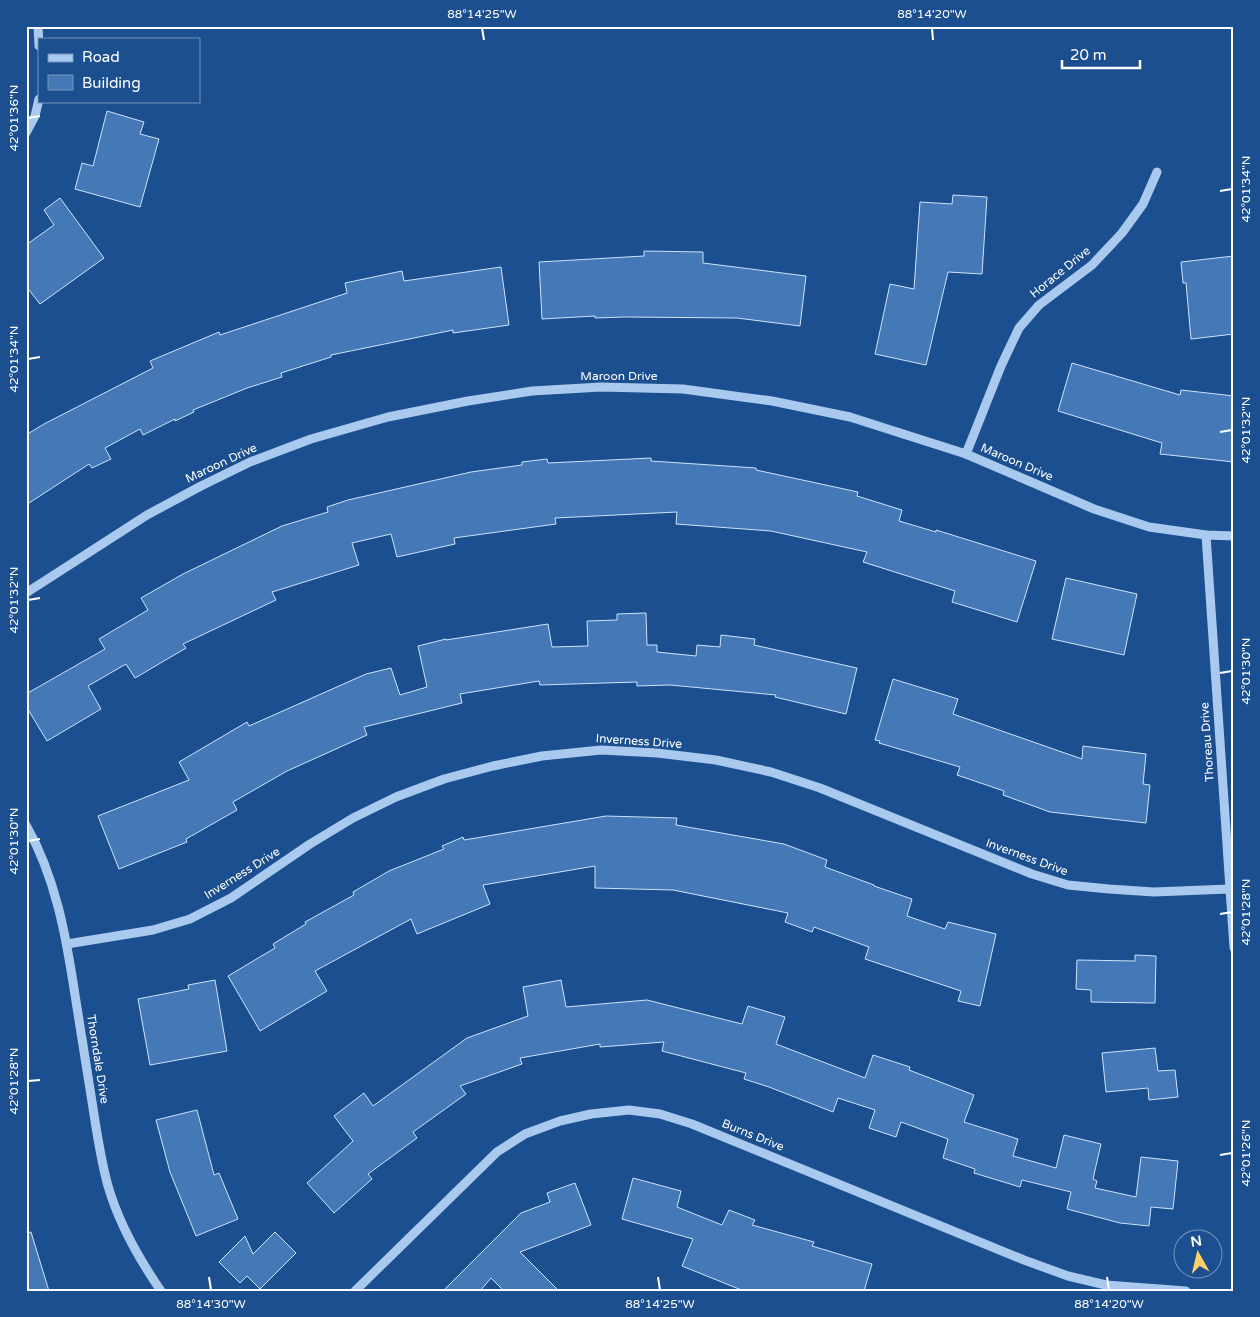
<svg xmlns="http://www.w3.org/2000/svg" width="1260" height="1317" font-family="'Varela Round',sans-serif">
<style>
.building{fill:#4478b7;stroke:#cfe3fa}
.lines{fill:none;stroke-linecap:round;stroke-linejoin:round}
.minor{stroke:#a9c9ee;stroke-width:9}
.ticks{fill:none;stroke:#fff;stroke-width:2}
.labels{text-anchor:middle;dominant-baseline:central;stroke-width:4;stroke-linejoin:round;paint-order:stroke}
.street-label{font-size:12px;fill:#fff;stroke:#1b4f8f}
.neatline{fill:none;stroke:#fff;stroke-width:2}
.ticks-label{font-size:12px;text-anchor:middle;fill:#fff}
</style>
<rect width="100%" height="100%" fill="#1b4f8f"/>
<g class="building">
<path d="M107,111L144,122L140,134L159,139L140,207L75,189L82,163L93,166Z"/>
<path d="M953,195L987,197L982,274L948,272L926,365L875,354L890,284L914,289L920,202L952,204Z"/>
<path d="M60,198L104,258L40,304L26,286V245L54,225L44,210Z"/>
<path d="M644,251L703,252V263L806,276L800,326L737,318L624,317L595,318V316L542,319L539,262L644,256Z"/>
<path d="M1234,256V334L1191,339L1186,283H1183L1181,262Z"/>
<path d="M501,267L509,325L453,333V330L331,355V357L281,373L282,377L247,388L193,410L194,412L175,421V419L143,435L140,429L105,448L111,459L92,468L89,464L26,505V435L44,424L153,368L150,361L219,332L220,335L347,293L345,283L402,271L404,281Z"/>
<path d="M1072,363L1180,395L1181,390L1234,396V462L1160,454L1162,443L1058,411Z"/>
<path d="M651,458V461L756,468V470L858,492L857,496L902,510L899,521L936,532V530L1036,561L1017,622L952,602L955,591L863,562L867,552L771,531L676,524L677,512L555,518L556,524L454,538L455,544L397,557L391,534L352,543L359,565L272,592L276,600L183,644L186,648L135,678L126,664L88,686L101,709L47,741L26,706V694L105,649L99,639L148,610L141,598L183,574L282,526L328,512L327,507L348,500L471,472L522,465V462L547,459L548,463Z"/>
<path d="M1066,578L1137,594L1124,655L1052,639Z"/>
<path d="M646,613L647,645H657V652L696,656L697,645L720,647L721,635L755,639L754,645L857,668L846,714L775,697L776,695L670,685L637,686V682L540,685L539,681L460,694L462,703L364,727L367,735L287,771L233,802L237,810L186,839L187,842L119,869L98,816L189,780L179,762L247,722L249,726L366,674L391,668L400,695L427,687L418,646L446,639V640L548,624L552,647L588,646L587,621L617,620V614Z"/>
<path d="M893,679L958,699L953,714L1082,759L1083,746L1146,754L1143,784L1150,785L1146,823L1050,812L1003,795L1004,791L957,775L960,767L879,743L880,741L875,740Z"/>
<path d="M606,816L677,818L676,825L784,844L827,860L825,867L874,885V886L912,899L907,916L945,929L948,922L996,934L980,1006L958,1001L961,991L865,959L869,947L814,927L812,932L785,922L788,913L673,890L595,888V866L483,885L490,904L417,934L411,919L315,971L327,991L260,1031L228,976L275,948L273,944L306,924L305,922L354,895L353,892L389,871L444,849L442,846L463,837L464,840Z"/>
<path d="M1135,955L1156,956L1155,1003L1091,1002V990L1076,989L1077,960L1135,961Z"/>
<path d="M215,980L227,1051L150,1065L138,999L189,989L188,985Z"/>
<path d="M561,980L566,1007L647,1000L742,1024L748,1006L785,1017L776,1044L865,1078L873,1055L910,1067L909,1070L974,1095L964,1122L1018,1139L1013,1156L1056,1168L1064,1135L1101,1144L1093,1179L1097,1181L1095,1188L1136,1197L1141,1157L1178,1161L1173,1209L1151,1207L1149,1226L1120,1223L1067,1209L1071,1192L1022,1180L1020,1187L974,1173L975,1169L943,1158L948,1139L901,1122L896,1137L869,1128L875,1110L838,1098L833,1112L769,1087L744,1079L746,1073L662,1051L664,1042L600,1047V1044L520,1058L522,1064L460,1086L466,1094L413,1132L417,1138L368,1174L372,1179L334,1213L307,1183L353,1141L334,1116L364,1093L373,1106L467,1038L528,1016L523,987Z"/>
<path d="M1155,1048L1158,1071L1175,1070L1178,1097L1149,1100L1148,1088L1106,1092L1102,1053Z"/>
<path d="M197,1110L214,1175L219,1173L238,1219L196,1236L170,1172L156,1120Z"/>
<path d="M633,1178L681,1191L677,1207L722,1225L729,1210L755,1220L752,1225L814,1242L812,1246L872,1264L864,1291H744L682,1266L693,1239L622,1219Z"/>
<path d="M575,1183L591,1225L520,1252L559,1291H504L491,1278L480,1291H443L521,1213L550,1202L547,1193Z"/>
<path d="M31,1232L49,1291H26V1233Z"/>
<path d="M275,1232L296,1253L260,1289L247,1276L240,1283L219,1262L245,1236L253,1254Z"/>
</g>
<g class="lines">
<g class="minor">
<path d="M38,26L39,46"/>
<path d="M26,133L35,116L39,99"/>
<path d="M966,454L1001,366L1019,328L1039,305L1092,265L1122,233L1143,204L1157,172"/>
<path d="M1206,535L1234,948"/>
<path d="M26,593L147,515L201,486L250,462L311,439L388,417L468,401L532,391L601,387L683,389L772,401L850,417L966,454L1094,509L1149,527L1206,535L1234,536"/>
<path d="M26,825C56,878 66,936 75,995C81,1033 87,1070 93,1108C97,1134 101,1161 108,1186C119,1224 139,1259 161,1291"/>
<path d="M67,944L153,930L190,919L231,898L310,844L353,818L396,797L444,779L493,766L542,756L601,750L657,753L716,760L771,772L820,788L1032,874L1068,885L1109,889L1154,892L1229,889"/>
<path d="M355,1291L497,1152L525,1134L560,1121L591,1114L629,1110L660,1114L692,1124L1024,1260L1068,1276L1106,1285L1186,1291"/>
</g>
</g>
<path class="ticks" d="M482,28L484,40M932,28L933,40M28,118L40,116M1220,191L1232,189M28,359L40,357M1220,432L1232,430M28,600L40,598M1220,673L1232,671M28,841L40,839M1220,914L1232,912M28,1081L40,1080M1220,1155L1232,1153M209,1277L211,1290M658,1277L660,1290M1107,1277L1109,1290"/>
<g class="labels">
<g class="street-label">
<text transform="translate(1060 272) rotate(-39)">Horace Drive</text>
<text x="619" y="376">Maroon Drive</text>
<text transform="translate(1017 462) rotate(23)">Maroon Drive</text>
<text transform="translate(221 463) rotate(-25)">Maroon Drive</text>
<text transform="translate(639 741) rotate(4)">Inverness Drive</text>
<text transform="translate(1207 742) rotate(-94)">Thoreau Drive</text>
<text transform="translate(1027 857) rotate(20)">Inverness Drive</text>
<text transform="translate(242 873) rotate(-32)">Inverness Drive</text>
<text transform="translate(98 1059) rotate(81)">Thorndale Drive</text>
<text transform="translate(753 1135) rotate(22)">Burns Drive</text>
</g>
</g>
<rect width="1260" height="1317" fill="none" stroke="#1b4f8f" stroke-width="55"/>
<rect x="38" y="38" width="162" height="65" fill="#1b4f8f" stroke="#7695bc"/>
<rect x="48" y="54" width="25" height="8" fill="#a9c9ee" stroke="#7695bc"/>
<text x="82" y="62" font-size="15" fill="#ffffff">Road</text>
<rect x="48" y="75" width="25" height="15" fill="#4478b7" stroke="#7695bc"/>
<text x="82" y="88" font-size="15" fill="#ffffff">Building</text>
<g transform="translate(1198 1254) rotate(352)"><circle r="24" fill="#1b4f8f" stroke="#7695bc"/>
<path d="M0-4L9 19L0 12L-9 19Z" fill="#ffd166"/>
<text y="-8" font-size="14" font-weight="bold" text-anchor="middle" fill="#ffffff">N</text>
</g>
<path d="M1062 60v8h78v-8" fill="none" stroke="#ffffff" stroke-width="2.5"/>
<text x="1070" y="60" font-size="15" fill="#ffffff" stroke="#1b4f8f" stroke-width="4" paint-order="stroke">20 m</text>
<rect x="28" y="28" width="1204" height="1262" class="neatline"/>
<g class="ticks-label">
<text x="482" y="18">88°14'25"W</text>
<text x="932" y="18">88°14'20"W</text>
<text transform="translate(14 118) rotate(-90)" y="4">42°01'36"N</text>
<text transform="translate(1246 189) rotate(-90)" y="4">42°01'34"N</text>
<text transform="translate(14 359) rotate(-90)" y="4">42°01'34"N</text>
<text transform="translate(1246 430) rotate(-90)" y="4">42°01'32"N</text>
<text transform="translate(14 600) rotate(-90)" y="4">42°01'32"N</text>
<text transform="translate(1246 671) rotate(-90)" y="4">42°01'30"N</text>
<text transform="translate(14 841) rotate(-90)" y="4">42°01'30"N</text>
<text transform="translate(1246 912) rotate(-90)" y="4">42°01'28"N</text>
<text transform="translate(14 1081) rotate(-90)" y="4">42°01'28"N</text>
<text transform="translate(1246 1153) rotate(-90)" y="4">42°01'26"N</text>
<text x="211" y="1308">88°14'30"W</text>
<text x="660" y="1308">88°14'25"W</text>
<text x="1109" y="1308">88°14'20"W</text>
</g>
</svg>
